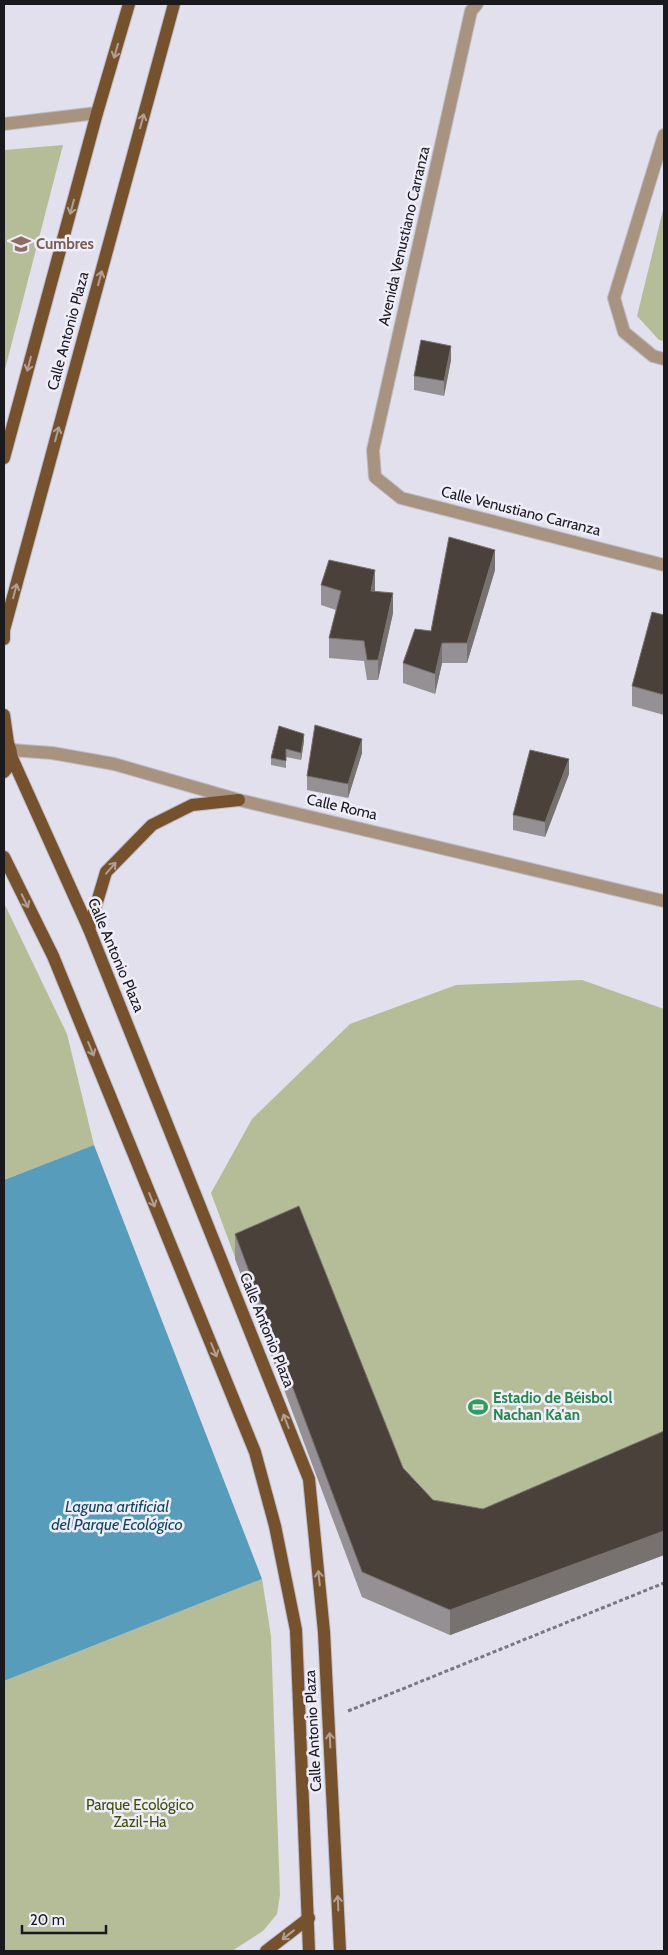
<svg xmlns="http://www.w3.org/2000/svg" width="668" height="1955" font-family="Cabin,sans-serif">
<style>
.green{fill:#b4bd97}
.water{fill:#579cba}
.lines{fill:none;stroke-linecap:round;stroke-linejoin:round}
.service-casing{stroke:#bdbcc7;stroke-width:14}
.minor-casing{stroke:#bdbcc7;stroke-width:14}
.primary-casing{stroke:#bdbcc7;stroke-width:14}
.path{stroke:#797880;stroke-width:3;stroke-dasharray:4 2.5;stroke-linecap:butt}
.service{stroke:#a89380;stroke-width:12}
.minor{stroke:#a89380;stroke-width:12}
.primary{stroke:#75512e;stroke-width:12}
.wall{fill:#959093}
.shaded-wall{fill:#77716f}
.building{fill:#49413a;stroke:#77716f}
.oneway{stroke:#b29f94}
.labels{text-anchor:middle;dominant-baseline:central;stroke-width:5;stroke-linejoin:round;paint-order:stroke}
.street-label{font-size:15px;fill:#1a1a1e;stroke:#eeedf9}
.education-label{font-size:15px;font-weight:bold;fill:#785e54;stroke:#eeedf9;text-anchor:start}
.leisure-label{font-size:15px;font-weight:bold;fill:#27864d;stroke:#eeedf9;text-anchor:start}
.park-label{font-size:15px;fill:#434e05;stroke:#eeedf9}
.water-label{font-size:16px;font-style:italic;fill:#0b475c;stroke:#eeedf9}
</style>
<rect width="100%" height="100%" fill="#e1e0ec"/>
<g class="green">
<path d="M63,145L4,373V150Z"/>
<path d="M664,206V341L659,340L637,316Z"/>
<path d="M4,903L67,1034L94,1145L4,1180Z"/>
<path d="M582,980L664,1009V1555L450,1635L362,1597L211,1193L252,1119L350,1024L456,985Z"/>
<path d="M262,1579L271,1636L280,1895L277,1914L263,1931L232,1951L4,1950V1681Z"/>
</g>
<path class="water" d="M94,1145L262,1579L4,1681V1180Z"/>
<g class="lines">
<defs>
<path id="service" d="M4,124L97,113"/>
<g id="minor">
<path d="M477,4L471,11L373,450L375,477L401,498L664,565"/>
<path d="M664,135L614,298L624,332L653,356L664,359"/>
<path d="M11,750L52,753L114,764L239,800L664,901"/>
</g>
<g id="primary">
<path d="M4,458L97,113L129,4"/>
<path d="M4,639V630L174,4"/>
<path d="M4,715L8,743"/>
<path d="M4,737C13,749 14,761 4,772"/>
<path d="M12,758L89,929L309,1479L324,1632L340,1951"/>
<path d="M4,857L53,956L255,1452L275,1526L296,1630L309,1951"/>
<path d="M89,929L106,872L152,825L192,805L239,800"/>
<path d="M266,1951L309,1918"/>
</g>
</defs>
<use href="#service" class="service-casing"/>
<use href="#minor" class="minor-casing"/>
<use href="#primary" class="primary-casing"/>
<path class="path" d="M348,1711L664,1583"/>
<use href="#service" class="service"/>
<use href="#minor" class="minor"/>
<use href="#primary" class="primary"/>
</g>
<g class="wall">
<path d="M451,360L444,396L414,390V376Z"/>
<path d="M495,570L467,663H442L435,694L403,683V663L431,631Z"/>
<path d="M321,585L375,591L393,613L378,680H367L364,661L329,658V638L336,610L321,605Z"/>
<path d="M664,615V715L632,706V686Z"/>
<path d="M279,726L304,741L301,760L286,757V768L271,765V758Z"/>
<path d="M362,753L348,798L307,790V776Z"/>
<path d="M569,774L545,837L513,830V815Z"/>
<path d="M235,1234L403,1468L433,1500L483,1509L664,1431V1555L450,1635L362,1597L235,1259Z"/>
</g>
<g class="shaded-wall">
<path d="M451,346V360L444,396V381Z"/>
<path d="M495,550V570L467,663V643Z"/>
<path d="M375,570V591L371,611V591Z"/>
<path d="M393,593V613L378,680V660Z"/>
<path d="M442,643V663L435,694V674Z"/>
<path d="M304,734V741L301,760V753Z"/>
<path d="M362,739V753L348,798V784Z"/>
<path d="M569,759V774L545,837V822Z"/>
<path d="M664,1531V1555L450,1635V1610Z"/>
</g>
<g class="building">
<path d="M421,340L451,346L444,381L414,376Z"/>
<path d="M449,537L495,550L467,643H442L435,674L403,663L415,629L431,631Z"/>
<path d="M329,560L375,570L371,591L393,593L378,660H367L364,641L329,638L341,591L321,585Z"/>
<path d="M652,612L664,615V695L632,686Z"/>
<path d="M315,725L362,739L348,784L307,776Z"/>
<path d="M279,726L304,734L301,753L286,749V761L271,758Z"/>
<path d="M530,750L569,759L545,822L513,815Z"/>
<path d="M299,1206L403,1468L433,1500L483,1509L664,1431V1531L450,1610L362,1572L235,1234Z"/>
</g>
<defs><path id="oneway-shaft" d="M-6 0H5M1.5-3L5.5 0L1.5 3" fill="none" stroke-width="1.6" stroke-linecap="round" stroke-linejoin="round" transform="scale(1.25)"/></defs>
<g class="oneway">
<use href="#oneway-shaft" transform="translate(116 51) rotate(106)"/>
<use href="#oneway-shaft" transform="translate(142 121) rotate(-75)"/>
<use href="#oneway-shaft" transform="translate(72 207) rotate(105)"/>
<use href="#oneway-shaft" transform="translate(100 278) rotate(-75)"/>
<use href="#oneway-shaft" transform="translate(29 364) rotate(105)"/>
<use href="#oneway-shaft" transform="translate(57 434) rotate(-75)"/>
<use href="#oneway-shaft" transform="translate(15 591) rotate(-75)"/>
<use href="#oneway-shaft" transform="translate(111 868) rotate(-49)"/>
<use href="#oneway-shaft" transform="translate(25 901) rotate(64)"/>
<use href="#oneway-shaft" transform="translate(91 1049) rotate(68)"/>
<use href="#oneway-shaft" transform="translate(152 1200) rotate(68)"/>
<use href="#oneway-shaft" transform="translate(214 1350) rotate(68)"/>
<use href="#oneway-shaft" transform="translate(286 1421) rotate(-111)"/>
<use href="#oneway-shaft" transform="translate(319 1578) rotate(-96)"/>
<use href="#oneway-shaft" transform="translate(330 1740) rotate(-93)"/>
<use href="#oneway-shaft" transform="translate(338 1903) rotate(-93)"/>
<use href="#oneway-shaft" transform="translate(288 1935) rotate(142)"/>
</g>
<defs>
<symbol id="school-bare" viewBox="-9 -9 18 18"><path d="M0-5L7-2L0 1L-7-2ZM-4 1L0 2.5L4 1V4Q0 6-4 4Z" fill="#8d6e63" stroke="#eeedf9" stroke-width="2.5" paint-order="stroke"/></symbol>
<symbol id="stadium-bare" viewBox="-9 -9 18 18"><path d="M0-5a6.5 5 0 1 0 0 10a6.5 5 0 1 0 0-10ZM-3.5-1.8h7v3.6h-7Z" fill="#2e9e5b" stroke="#eeedf9" stroke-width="2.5" paint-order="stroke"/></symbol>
</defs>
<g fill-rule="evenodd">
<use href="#school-bare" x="7" y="230" width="28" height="28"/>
<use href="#stadium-bare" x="464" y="1393" width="28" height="28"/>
</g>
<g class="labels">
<g class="street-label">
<text transform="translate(404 236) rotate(-77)">Avenida Venustiano Carranza</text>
<text transform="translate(68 331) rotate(-75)">Calle Antonio Plaza</text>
<text transform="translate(521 511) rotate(14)">Calle Venustiano Carranza</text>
<text transform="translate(342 807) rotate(13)">Calle Roma</text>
<text transform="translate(116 955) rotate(67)">Calle Antonio Plaza</text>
<text transform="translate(267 1330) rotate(68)">Calle Antonio Plaza</text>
<text transform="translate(313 1731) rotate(-93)">Calle Antonio Plaza</text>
</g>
<g class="education-label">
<text x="36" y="244">Cumbres</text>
</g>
<g class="leisure-label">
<text x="493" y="1398">Estadio de Béisbol<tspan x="493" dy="17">Nachan Ka'an</tspan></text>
</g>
<g class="park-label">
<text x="140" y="1805">Parque Ecológico<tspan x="140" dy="17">Zazil-Ha</tspan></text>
</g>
<g class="water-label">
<text x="117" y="1506">Laguna artificial<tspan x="117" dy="18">del Parque Ecológico</tspan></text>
</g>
</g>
<rect width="668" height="1955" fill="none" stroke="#1a1a1e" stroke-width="10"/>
<path d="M22 1925v8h84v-8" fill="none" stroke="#1a1a1e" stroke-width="2.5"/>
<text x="30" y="1925" font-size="15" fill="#1a1a1e" stroke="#eeedf9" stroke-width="4" paint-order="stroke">20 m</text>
</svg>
